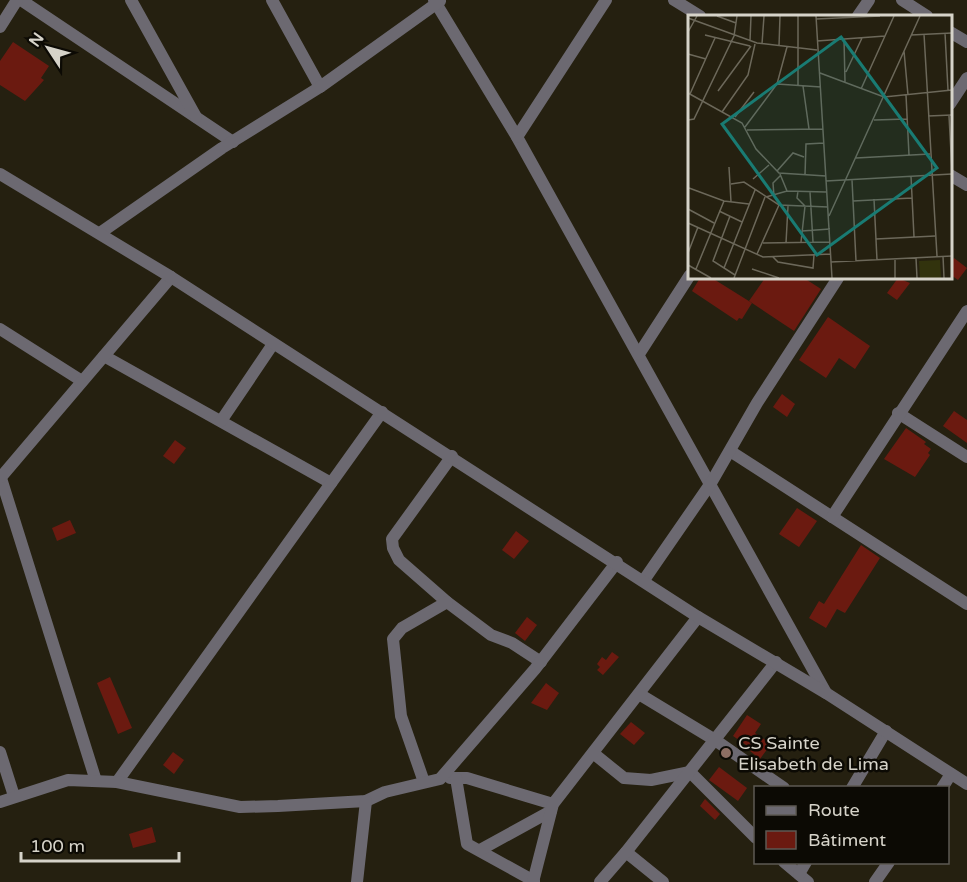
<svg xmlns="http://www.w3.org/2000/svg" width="967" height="882" font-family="'Varela Round',sans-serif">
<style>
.building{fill:#6b1a10}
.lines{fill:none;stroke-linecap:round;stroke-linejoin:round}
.minor{stroke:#6c6971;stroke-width:12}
.tertiary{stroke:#6c6971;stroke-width:12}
.education-dot{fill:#8d6e63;stroke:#0c0a04;stroke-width:2}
.labels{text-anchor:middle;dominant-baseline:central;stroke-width:5;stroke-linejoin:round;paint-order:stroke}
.poi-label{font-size:18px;fill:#d6d3c9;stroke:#0c0a04;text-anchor:start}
.inset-road{fill:none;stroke:#6c685a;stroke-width:1.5}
.view{fill:#197b73;fill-opacity:0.15;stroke:#197b73;stroke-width:3}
.inset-edge{fill:none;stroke:#d6d3c9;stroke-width:3}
</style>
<rect width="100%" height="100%" fill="#252010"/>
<g class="building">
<path d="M13,42L49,66L41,78L44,80L25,101L0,85V61Z"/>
<path d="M954,258L967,268L958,280L951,275V263Z"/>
<path d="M700,278H712L752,303L742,319L739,318L737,321L692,291Z"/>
<path d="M765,278H804L821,289L794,331L749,301Z"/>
<path d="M898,278L910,283L897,300L887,293Z"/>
<path d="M828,317L870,346L855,369L839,358L826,378L799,360Z"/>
<path d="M782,394L795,404L787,417L773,407Z"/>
<path d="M954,411L967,420V443L943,426Z"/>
<path d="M906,428L926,442L924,444L931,449L928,453L930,455L915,477L884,459Z"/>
<path d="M175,440L186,448L174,464L163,456Z"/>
<path d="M797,508L817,521L799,547L779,534Z"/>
<path d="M70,520L76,533L57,541L52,528Z"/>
<path d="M516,531L529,541L514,559L502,550Z"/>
<path d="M861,545L880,558L845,613L837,609L826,628L809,618L819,601L824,604Z"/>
<path d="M527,617L537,625L525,641L515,633Z"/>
<path d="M612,652L619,657L603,675L597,670L600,667L597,664L602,657L606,660Z"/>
<path d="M110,677L132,728L118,734L97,683Z"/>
<path d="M546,683L559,693L547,710L531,703Z"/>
<path d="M747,715L761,724L755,733L771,744L760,759L750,751L752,749L733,736Z"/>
<path d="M631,722L645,733L634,745L620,734Z"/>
<path d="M173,752L184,760L174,774L163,765Z"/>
<path d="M719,767L747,788L738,801L709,780Z"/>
<path d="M705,799L720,814L715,820L700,806Z"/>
<path d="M152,827L156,842L133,848L129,834Z"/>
</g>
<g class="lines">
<g class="minor">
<path d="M21,0L233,142"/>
<path d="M131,0L196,117"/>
<path d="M272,0L320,87"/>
<path d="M434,0L517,137L826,693"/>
<path d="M674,0L700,16"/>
<path d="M902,0L927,16"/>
<path d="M858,16L869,0"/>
<path d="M0,27L17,0"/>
<path d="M950,32L967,42"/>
<path d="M950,104L967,78"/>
<path d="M517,137L606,0"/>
<path d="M950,175L967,185"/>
<path d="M100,233L222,148L320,87L440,1"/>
<path d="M0,329L82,381"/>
<path d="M639,354L690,275"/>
<path d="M104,356L331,483"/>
<path d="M898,413L967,457"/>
<path d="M221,421L273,344"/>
<path d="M730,451L967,604"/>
<path d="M452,456L392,539L393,548L399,560L447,602L491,635L512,643L541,662"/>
<path d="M0,475L96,781"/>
<path d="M1,477L171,277"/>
<path d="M832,517L967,311"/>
<path d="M644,580L711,483L757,403L838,278"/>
<path d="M639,694L715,740L784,788"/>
<path d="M0,752L14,796"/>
<path d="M593,753L624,778L651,780L690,772L756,838"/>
<path d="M450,778H467L553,804"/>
<path d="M456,778L467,844L534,881"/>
<path d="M117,782L382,412"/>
<path d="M424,782L401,716L393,639L402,628L447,602"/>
<path d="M852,788L886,731"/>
<path d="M942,788L951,774"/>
<path d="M0,802L68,780L117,782L240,807L278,806L366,801L385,792L440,779L535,669L617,562"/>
<path d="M480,850L551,811"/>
<path d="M626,852L663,882"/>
<path d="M784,862L808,882"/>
<path d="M799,874L806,862"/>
<path d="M357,882L366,801"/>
<path d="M533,882L553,804L698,617"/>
<path d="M600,882L626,852L776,662"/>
<path d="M875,882L889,862"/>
</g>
<path class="tertiary" d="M0,174L171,277L698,617L826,693L967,784"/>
</g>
<circle class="education-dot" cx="726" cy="753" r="6"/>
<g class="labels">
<g class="poi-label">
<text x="738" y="743">CS Sainte<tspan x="738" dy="21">Elisabeth de Lima</tspan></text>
</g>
</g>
<g transform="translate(688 15)">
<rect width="264" height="264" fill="#252010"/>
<path d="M252,245L253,263H232L231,246Z" fill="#32330d"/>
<path class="inset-road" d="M29,1L48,8M110,1V70M128,1L144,263M0,3L69,28L129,35M128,4L192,1M0,17L9,1M257,18L260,75M236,19L249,241M17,20L62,31M223,20L264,18M156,24L157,67M62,26L63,1M129,26L197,21M74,29L76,1M91,31L92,1M216,36L220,80M0,39L18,44M158,57L174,23M132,58L196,82L264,75M89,69L133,72M115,71L121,114M173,74L206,1M30,76L63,31M0,78L54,108L68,134L91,158L138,161M2,79L27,23M218,80L221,140M34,97L60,60L67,29M240,101L264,100M261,101L264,156M47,102L66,77M0,105L6,104L46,21L49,1M186,105L219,104M57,112L89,69L99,32M59,115L135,114M168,143L242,139M41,152L43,187M89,156L105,138L116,142M92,159L99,176M117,160L118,129L136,128M223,161L226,222M65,164L81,150M164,165L168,246M138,166L264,159M43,169L56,167L91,190L140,192M1,173L36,186L61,189M110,176L109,183L117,191L113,227M122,177L125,227M86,181L85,168L93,160M78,182L99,176L138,177M186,184L189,245M165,186L224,183M0,194L26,208M31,196L54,207M42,201L25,246L47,260M141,201L232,1M0,208L75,242L143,239M114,216L142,214M188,224L247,221M75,228L142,227M98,228L100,191M0,238L10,212M69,239L91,190M255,241L256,263M85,242L90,247L125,253L126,240M228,243L229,263M207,244V263M143,247L264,241M0,250L23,263M36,253L67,175M8,254L36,186M64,254L91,263M46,263L77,182"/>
<path class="view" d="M153,22L249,153L129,240L34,109Z"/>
<rect width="264" height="264" class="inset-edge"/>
</g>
<rect x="754" y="786" width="195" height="78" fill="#0c0a04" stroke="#5d5a53" stroke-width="1.5"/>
<rect x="766" y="806" width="30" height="9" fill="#6c6971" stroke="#5d5a53" stroke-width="1.5"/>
<text x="808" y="816" font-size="18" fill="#d6d3c9">Route</text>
<rect x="766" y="831" width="30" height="18" fill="#6b1a10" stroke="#5d5a53" stroke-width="1.5"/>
<text x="808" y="846" font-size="18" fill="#d6d3c9">Bâtiment</text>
<g transform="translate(48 48) rotate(306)" stroke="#0c0a04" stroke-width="4.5" paint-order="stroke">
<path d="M0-4.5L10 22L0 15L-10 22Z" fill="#d6d3c9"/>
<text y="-9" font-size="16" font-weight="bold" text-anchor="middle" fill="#d6d3c9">N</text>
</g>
<path d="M21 852v9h158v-9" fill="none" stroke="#d6d3c9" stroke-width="3"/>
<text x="30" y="852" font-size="18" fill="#d6d3c9" stroke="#0c0a04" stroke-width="4.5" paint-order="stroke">100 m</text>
</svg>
